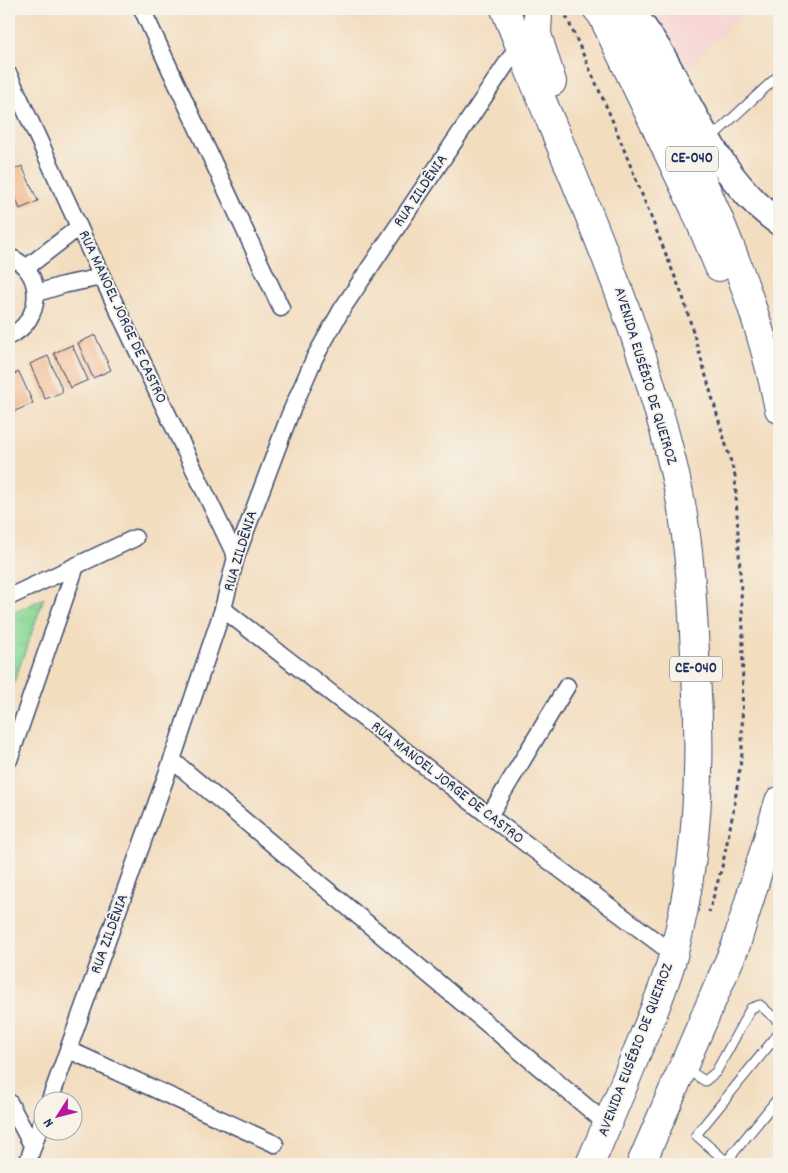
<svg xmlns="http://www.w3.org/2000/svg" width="788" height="1173" font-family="Dekko,sans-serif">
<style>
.built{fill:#f7d0cf}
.grass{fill:url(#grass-tufts);stroke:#52847a}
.building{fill:#f2b285}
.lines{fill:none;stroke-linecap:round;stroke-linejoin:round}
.service-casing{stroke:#3b496d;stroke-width:11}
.minor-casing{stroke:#3b496d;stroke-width:19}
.primary-casing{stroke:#3b496d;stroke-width:29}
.trunk-casing{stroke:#3b496d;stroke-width:30}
.path{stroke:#3b496d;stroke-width:3;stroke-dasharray:4 4;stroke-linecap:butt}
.service{stroke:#fff;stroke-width:9}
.minor{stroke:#fff;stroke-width:16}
.primary{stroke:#fff;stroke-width:26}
.trunk{stroke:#fff;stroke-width:28}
.labels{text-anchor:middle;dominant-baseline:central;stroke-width:4;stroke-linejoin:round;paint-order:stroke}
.shield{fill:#f7f3e8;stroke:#5d6a87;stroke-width:1}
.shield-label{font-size:15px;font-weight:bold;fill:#1b2f5e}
.street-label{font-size:16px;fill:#1b2f5e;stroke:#f7f3e8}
</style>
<defs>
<pattern id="grass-tufts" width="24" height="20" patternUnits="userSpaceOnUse" patternTransform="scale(1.25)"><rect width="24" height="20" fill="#89d897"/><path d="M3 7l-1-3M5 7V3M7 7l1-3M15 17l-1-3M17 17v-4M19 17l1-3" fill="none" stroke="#76ba85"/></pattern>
</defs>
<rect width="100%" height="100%" fill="#f7f3e8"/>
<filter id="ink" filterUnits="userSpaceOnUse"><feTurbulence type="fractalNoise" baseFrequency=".02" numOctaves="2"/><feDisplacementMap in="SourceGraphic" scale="10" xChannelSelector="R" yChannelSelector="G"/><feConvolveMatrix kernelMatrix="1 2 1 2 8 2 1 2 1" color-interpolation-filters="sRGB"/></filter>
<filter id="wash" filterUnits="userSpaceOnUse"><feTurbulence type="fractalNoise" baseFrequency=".0096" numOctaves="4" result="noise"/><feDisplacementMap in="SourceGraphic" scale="20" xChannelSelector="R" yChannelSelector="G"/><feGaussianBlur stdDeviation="1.12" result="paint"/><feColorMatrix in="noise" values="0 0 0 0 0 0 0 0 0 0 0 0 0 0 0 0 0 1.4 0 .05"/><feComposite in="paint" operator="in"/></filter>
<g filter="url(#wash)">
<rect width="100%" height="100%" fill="#f3ddbf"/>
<path class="built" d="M647,9H748L689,67Z"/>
<path class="grass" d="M44,598L9,696V615Z"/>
<g id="blocks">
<g class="building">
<path d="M22,166L38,201L20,209L9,183V172Z"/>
<path d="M95,335L111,370L93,378L78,343Z"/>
<path d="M72,345L88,380L70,388L54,353Z"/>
<path d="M48,356L63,392L45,399L30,364Z"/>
<path d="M19,372L33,403L13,412L9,403V376Z"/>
</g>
</g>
</g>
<g filter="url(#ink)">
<use href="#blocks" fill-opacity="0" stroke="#3b496d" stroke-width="1"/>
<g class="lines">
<defs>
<g id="service">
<path d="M710,139L779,75"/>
<path d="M685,1068L705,1081L716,1072L751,1008L760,1005L779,1022"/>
<path d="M726,1162L779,1097"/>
<path d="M729,1164L696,1135L779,1033"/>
</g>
<g id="minor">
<path d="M142,9L281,308"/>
<path d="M9,75L102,277L236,557"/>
<path d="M9,257C46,270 43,322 9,336"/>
<path d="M26,268L79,227"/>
<path d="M37,293L63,285L102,277"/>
<path d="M9,597L135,538"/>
<path d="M223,609L489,816L673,954"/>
<path d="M9,760L76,566"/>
<path d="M172,760L607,1124"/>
<path d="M489,816L567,686"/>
<path d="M69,1050L275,1144"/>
<path d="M50,1100L172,760L223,609L236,557L290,414L315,357L342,309L519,45"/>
<path d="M9,1102L33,1147"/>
<path d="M27,1164L42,1120"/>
</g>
<path id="primary" d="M631,10C641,24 652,39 661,54C695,114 721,182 779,222"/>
<g id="trunk">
<path d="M505,9C567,168 644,324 679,493C691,552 693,613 696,674C702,766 697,866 673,956C664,989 650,1021 637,1052C622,1090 606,1127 590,1164"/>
<path d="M597,9L602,15L694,207L719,267"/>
<path d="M621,9C683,140 751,266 779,409"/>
<path d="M538,13L537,34L552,82"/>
<path d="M641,1164L736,945L779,801"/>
</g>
</defs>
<use href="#service" class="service-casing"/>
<use href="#minor" class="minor-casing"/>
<use href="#primary" class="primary-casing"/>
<use href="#trunk" class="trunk-casing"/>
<path class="path" d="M563,9L611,117L683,297L735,476L743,629L742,754L733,813L722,867L709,912"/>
<use href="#service" class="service"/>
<use href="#minor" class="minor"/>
<use href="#primary" class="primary"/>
<use href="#trunk" class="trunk"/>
</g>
</g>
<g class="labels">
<g class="shield">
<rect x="666" y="146.5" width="52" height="25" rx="4"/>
<rect x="670" y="656.5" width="52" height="25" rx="4"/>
</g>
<g class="shield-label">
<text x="692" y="159">CE-040</text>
<text x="696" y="669">CE-040</text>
</g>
<g class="street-label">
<text transform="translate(421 191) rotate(-56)">RUA ZILDÊNIA</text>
<text transform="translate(122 317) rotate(65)">RUA MANOEL JORGE DE CASTRO</text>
<text transform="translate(645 376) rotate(73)">AVENIDA EUSÉBIO DE QUEIROZ</text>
<text transform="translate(241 551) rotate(-73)">RUA ZILDÊNIA</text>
<text transform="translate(447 783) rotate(38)">RUA MANOEL JORGE DE CASTRO</text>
<text transform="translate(110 934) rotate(-70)">RUA ZILDÊNIA</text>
<text transform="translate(636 1050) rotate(-69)">AVENIDA EUSÉBIO DE QUEIROZ</text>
</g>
</g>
<rect width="788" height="1173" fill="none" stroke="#f7f3e8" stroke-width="30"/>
<g transform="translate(58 1116) rotate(234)"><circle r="24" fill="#f7f3e8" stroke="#9fa5b1"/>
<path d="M0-4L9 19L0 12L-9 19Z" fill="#b5179e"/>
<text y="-8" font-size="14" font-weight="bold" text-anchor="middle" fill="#1b2f5e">N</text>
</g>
</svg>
